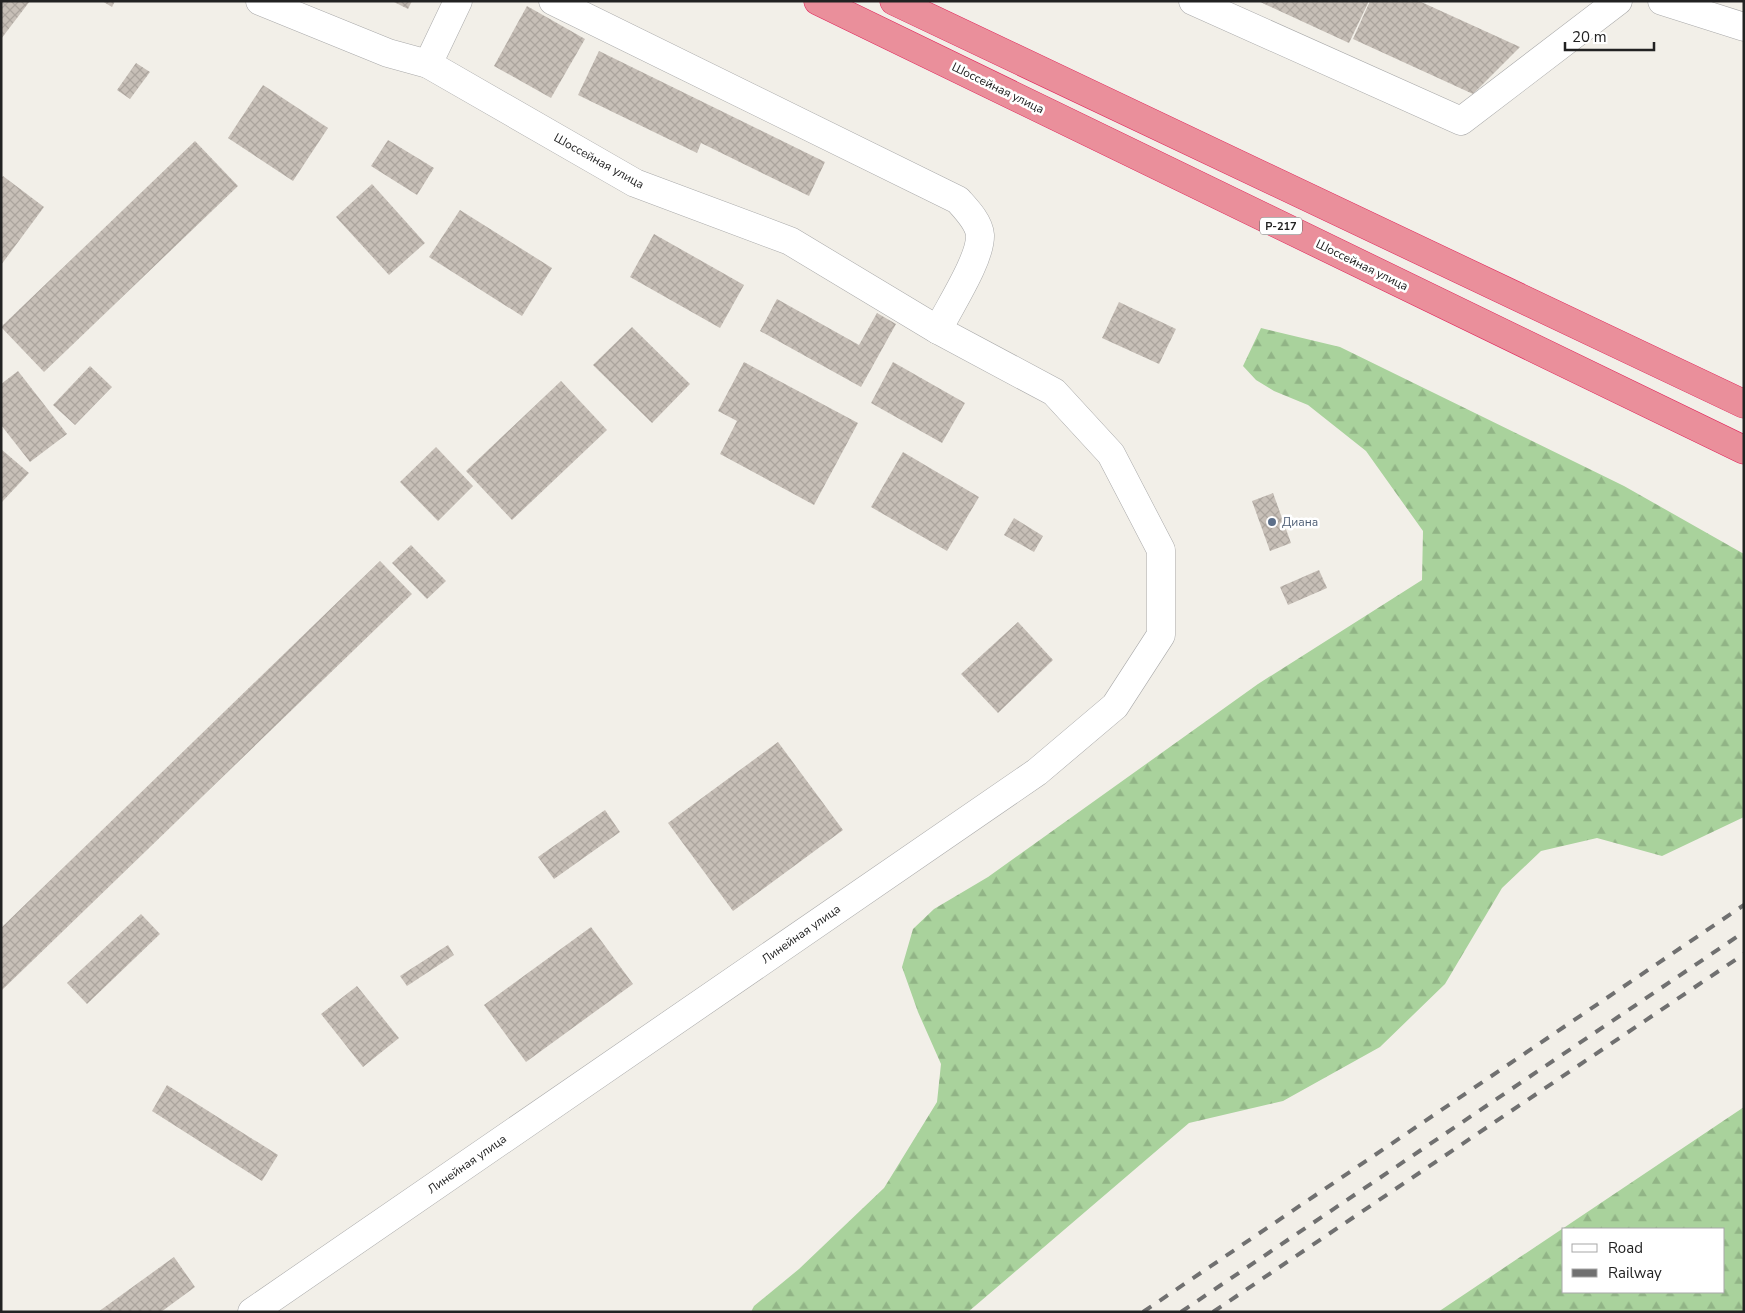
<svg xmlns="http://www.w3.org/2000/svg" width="1745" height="1313" font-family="'Nunito Sans',sans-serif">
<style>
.forest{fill:url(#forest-firs);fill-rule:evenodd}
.building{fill:url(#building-cross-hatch)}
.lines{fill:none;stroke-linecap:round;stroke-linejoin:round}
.minor-casing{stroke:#a9a9a9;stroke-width:29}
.highway-casing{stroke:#e0255b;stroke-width:29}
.minor{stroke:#fff;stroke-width:28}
.highway{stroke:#ea8f9b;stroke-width:28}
.rail{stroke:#707070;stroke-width:4;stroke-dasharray:10 10;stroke-linecap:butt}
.service-dot{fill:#5c6f8a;stroke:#fff;stroke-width:2}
.labels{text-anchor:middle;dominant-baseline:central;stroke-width:5;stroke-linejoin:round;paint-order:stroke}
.shield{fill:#fff;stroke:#646464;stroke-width:1}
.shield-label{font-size:11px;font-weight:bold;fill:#222}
.street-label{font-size:12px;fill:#222;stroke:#fff}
.service-label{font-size:12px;fill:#4e5e75;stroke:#fff;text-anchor:start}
</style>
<defs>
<pattern id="forest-firs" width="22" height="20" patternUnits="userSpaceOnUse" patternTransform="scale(1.25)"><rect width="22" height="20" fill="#a9d29c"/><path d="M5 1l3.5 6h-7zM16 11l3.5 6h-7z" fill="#91b486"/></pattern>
<pattern id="building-cross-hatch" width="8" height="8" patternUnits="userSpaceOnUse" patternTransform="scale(1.25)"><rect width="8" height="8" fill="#c7bfb7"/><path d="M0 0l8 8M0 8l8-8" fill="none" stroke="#aba49d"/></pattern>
</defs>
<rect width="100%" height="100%" fill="#f2efe8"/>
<g class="forest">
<path d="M1261,328L1340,347L1624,486L1744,554V817L1662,856L1597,838L1541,851L1502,888L1445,984L1380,1047L1283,1101L1189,1123L968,1312H751L754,1306L799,1269L884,1188L937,1102L941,1064L918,1012L902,967L913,929L934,909L988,877L1258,684L1422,580L1423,531L1366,451L1308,405L1274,391L1256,380L1243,366Z"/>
<path d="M1744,1107V1312H1438ZM1564,1229H1724V1292H1564Z"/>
</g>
<g class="building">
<path d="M1,1H30L1,39Z"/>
<path d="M102,1H115L112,7Z"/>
<path d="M392,1H412L408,9Z"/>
<path d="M1258,1H1369L1349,43Z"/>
<path d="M1370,1H1419L1520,47L1473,94L1353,39Z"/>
<path d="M527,6L585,39L551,98L494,66Z"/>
<path d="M599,51L825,162L809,196L701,143L697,153L578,95Z"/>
<path d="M136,63L150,72L130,99L117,90Z"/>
<path d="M263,85L328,128L293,181L228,138Z"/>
<path d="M388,140L434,168L417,195L371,166Z"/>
<path d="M195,141L238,186L44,372L1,327Z"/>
<path d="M3,176L44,207L1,265V178Z"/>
<path d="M372,184L425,243L389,275L336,217Z"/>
<path d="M460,210L552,268L522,316L429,257Z"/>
<path d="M654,234L744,285L720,328L630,277Z"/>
<path d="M777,299L859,345L877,313L896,324L861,387L760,331Z"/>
<path d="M1119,302L1176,329L1159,364L1102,338Z"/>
<path d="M632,327L690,384L652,423L593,365Z"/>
<path d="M744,362L858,423L814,505L720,454L737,421L718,411Z"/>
<path d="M893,362L965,403L942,443L871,403Z"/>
<path d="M90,366L112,387L75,425L53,405Z"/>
<path d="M18,371L67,434L30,462L1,425V384Z"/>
<path d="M561,381L607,430L512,520L466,471Z"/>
<path d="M436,447L473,486L438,521L400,482Z"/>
<path d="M1,449L29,473L1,503Z"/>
<path d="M903,452L979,497L947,551L871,507Z"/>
<path d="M1273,493L1291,543L1270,551L1252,501Z"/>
<path d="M1014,518L1043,536L1034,552L1004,535Z"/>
<path d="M411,545L446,581L427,599L392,563Z"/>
<path d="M380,561L412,594L1,991V928Z"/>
<path d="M1319,570L1327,588L1288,605L1280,587Z"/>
<path d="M1018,622L1053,660L998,713L961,674Z"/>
<path d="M778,742L843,830L733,911L668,823Z"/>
<path d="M605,810L620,832L554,879L538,857Z"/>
<path d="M141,914L160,934L87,1004L67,983Z"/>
<path d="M591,927L633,984L526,1062L484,1005Z"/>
<path d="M448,945L454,955L407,986L400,976Z"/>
<path d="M357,986L399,1038L363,1067L321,1014Z"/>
<path d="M167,1085L278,1155L262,1181L152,1111Z"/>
<path d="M174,1257L195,1287L161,1312H98Z"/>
</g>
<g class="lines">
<defs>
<g id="minor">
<path d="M553,1L958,200C966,209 979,222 980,235C981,259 949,307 938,330"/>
<path d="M1193,1L1461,121L1618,1"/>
<path d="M1662,1L1744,27"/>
<path d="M428,64L458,1"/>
<path d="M252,1312L1037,772L1115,706L1161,635V550L1111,454L1054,392L938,330L790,241L635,183L428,64L388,53L260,1"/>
</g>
<g id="highway">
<path d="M818,1L1744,450"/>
<path d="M894,1L1744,404"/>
</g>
</defs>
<use href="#minor" class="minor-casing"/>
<use href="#highway" class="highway-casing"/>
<use href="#minor" class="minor"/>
<use href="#highway" class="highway"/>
<g class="rail">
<path d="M1143,1312L1744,905"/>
<path d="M1181,1312L1744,932"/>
<path d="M1213,1312L1744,954"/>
</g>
</g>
<circle class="service-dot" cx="1272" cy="522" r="5"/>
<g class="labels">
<rect class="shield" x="1260" y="217.5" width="42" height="17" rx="4"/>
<g class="shield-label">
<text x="1281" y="226">Р-217</text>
</g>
<g class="street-label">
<text transform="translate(998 88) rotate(26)">Шоссейная улица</text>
<text transform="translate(599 161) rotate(29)">Шоссейная улица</text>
<text transform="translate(1362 265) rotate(26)">Шоссейная улица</text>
<text transform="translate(801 934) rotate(-35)">Линейная улица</text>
<text transform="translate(467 1164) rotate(-35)">Линейная улица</text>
</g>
<g class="service-label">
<text x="1282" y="522">Диана</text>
</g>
</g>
<rect width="1745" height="1313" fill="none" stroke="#222222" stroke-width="5"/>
<rect x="1562" y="1228" width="162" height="65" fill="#ffffff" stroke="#a7a7a7"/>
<rect x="1572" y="1244" width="25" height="8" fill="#ffffff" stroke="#a7a7a7"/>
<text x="1608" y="1253" font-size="15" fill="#222222">Road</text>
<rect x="1572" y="1269" width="25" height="8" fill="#707070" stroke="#a7a7a7"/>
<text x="1608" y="1278" font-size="15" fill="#222222">Railway</text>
<path d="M1565 42v8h89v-8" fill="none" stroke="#222222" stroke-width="2.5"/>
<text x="1572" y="42" font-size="15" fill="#222222" stroke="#ffffff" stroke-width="4" paint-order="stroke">20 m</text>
</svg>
